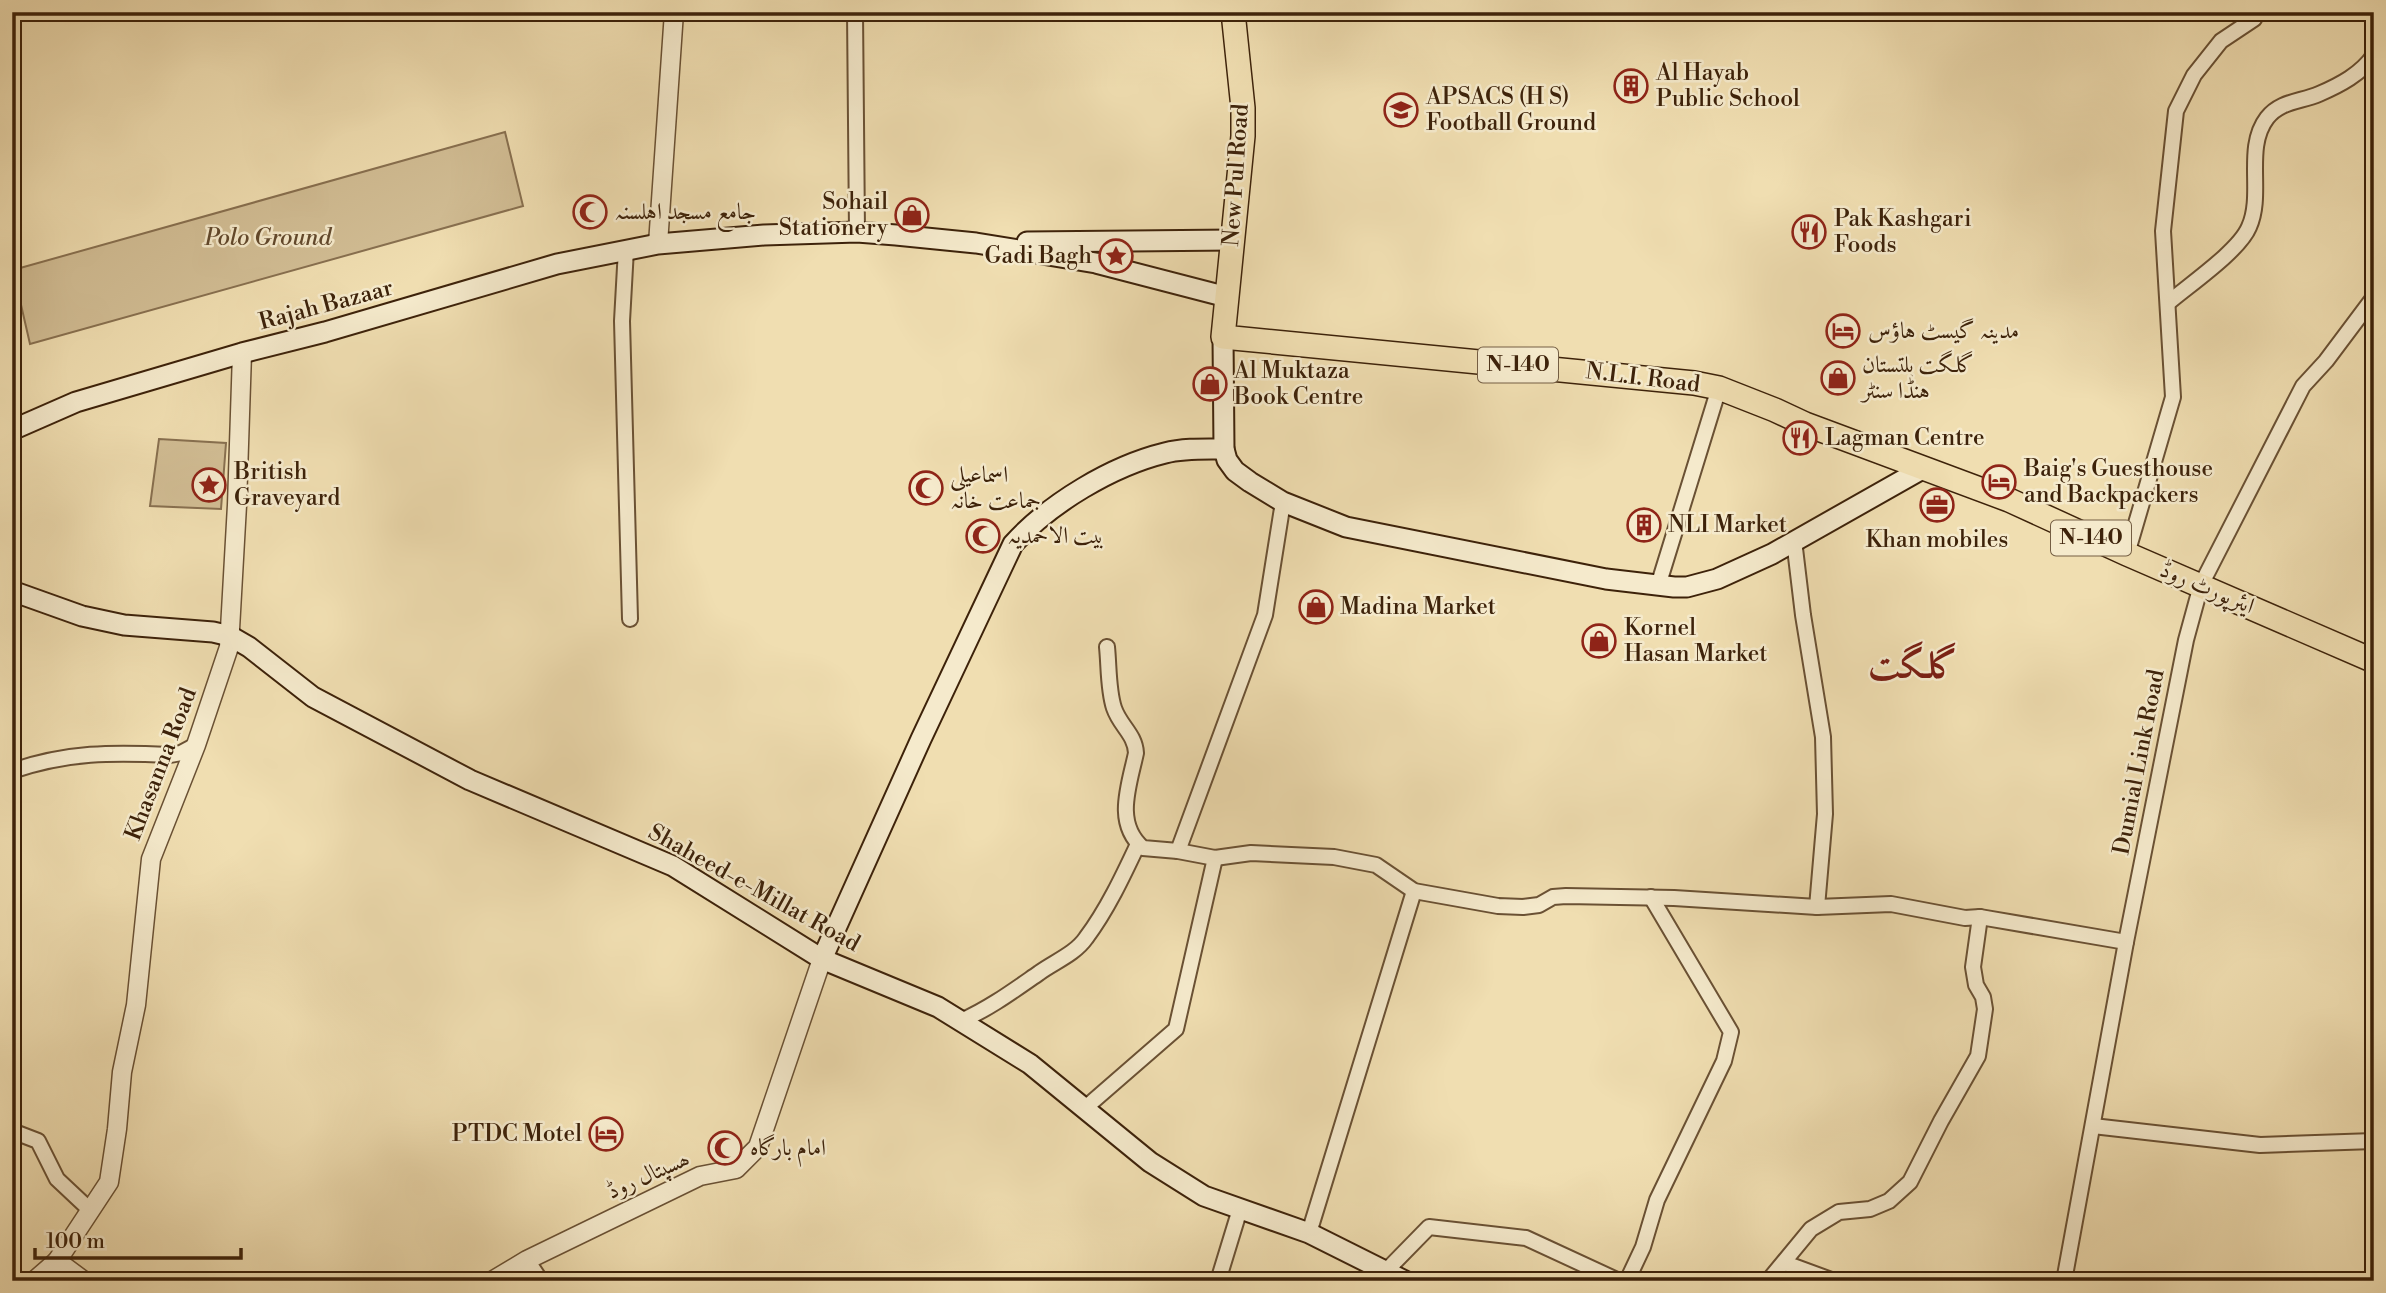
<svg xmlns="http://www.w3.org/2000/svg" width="2386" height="1293" font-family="'Libre Bodoni',Amiri,serif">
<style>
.green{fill:#d2be95;stroke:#887050;stroke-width:2}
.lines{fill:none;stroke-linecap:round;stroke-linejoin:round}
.minor-casing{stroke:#6a5134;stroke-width:18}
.tertiary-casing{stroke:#6a5134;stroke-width:21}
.secondary-casing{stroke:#3d220a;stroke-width:23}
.trunk-casing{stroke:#3d220a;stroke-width:26}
.minor{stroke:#f5eacc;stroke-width:14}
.tertiary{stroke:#f5eacc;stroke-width:18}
.secondary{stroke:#f5eacc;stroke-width:19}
.trunk{stroke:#f0deb1;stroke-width:23}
.labels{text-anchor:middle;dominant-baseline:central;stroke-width:5;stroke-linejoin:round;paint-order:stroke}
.shield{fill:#f5eacc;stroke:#745e44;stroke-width:2}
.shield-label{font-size:21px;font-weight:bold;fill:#3d220a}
.poi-label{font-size:23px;fill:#3d220a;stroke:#f5eacc;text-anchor:start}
.street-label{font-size:23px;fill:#3d220a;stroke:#f5eacc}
.park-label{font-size:23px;font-style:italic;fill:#62492d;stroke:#f5eacc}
.town-label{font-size:37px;font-weight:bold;fill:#7a1f14;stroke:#f5eacc}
</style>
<rect width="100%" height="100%" fill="#f0deb1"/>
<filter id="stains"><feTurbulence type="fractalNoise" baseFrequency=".00286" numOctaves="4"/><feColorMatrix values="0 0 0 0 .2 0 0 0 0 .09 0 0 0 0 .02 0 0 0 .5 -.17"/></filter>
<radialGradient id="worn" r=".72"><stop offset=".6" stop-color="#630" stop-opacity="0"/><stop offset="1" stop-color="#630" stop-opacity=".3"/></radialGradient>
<g class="green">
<path d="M505,132L523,206L30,344L13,270Z"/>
<path d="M159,439L226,443L221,509L150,506Z"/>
</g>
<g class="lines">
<defs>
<g id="minor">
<path d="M855,12L857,232"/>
<path d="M626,249L622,321L630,619"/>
<path d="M2168,303C2189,285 2239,251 2249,227C2264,194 2244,148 2267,118C2280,101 2300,102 2319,94C2340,85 2361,74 2374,55"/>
<path d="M1794,540L1803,615L1823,737L1825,814L1817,907"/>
<path d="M2127,554L2173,397L2163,231L2176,111L2194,75L2221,41L2254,19L2258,12"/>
<path d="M1658,586L1719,388"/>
<path d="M1107,647C1109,666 1108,690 1114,708C1120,726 1135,734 1136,753C1129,786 1114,823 1143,848L1178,851L1215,858L1251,853L1334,857L1376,865L1414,891L1498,906L1523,907L1539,905L1553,897L1566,896L1674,898L1817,907L1891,904L1965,918L1980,917L2126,942"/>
<path d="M12,771C67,752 113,752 170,755L181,753L196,745"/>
<path d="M1178,851L1265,615L1283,502"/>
<path d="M961,1021C990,1008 1013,991 1039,973C1054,962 1075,954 1086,938C1107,910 1123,876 1138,844"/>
<path d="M1084,1109L1176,1029L1215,858"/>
<path d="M2093,1126L2260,1145L2374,1141"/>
<path d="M12,1131L38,1141L57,1179L90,1210"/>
<path d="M1309,1233L1414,891"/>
<path d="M527,1260L541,1281"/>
<path d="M1785,1263L1834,1281"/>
<path d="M1386,1271L1429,1227L1526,1238L1619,1281"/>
<path d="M1218,1281L1240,1209"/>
<path d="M1627,1281L1643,1247L1657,1200L1724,1061L1731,1032L1651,897"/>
<path d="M1768,1281L1811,1229L1839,1212L1870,1209L1889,1201L1910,1182L1941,1121L1978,1056L1985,1009L1983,997L1976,985L1973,967L1980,917"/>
<path d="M2064,1281L2126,942L2186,640L2201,585L2303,386L2326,361L2374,297"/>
</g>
<g id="tertiary">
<path d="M658,244L674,12"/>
<path d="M57,1261L109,1182L117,1129L122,1072L136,1005L151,859L196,745L229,647L237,505L242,353"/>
<path d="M34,1281L57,1261L84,1281"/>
<path d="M492,1281L527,1260L700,1176L736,1169L758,1147L822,959"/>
</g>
<g id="secondary">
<path d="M1027,242L1233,240"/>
<path d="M1223,337L1224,449L1227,460L1235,471L1250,482L1283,502L1346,527L1606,579L1674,587H1687L1717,579L1772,554L1924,468"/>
<path d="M12,430L76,402L242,353L325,332L557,264L658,244L764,235L857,232L896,235L976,243L1096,263L1227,297"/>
<path d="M12,591L82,616L124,625L213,632L230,636L249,647L313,697L470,780L673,866L822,959L938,1007L1030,1064L1150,1162L1204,1196L1309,1233L1405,1281"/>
<path d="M822,959L921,739L1013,544C1050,503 1112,466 1165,453C1184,448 1205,449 1224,449"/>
</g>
<path id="trunk" d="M1233,12L1243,108V136L1223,337L1694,383L1719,388L1775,410L1805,424L2009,500L2127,554L2374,661"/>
</defs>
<use href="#minor" class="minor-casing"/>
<use href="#tertiary" class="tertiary-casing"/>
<use href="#secondary" class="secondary-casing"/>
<use href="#trunk" class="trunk-casing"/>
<use href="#minor" class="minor"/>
<use href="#tertiary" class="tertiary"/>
<use href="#secondary" class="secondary"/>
<use href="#trunk" class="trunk"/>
</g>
<defs>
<symbol id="building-ring" viewBox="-11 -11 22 22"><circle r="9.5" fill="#f5eacc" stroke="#8f2418" stroke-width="1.5"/><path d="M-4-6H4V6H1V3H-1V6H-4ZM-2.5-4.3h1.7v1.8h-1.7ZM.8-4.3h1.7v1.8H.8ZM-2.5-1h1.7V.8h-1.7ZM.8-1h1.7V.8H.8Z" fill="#8f2418"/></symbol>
<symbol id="school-ring" viewBox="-11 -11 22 22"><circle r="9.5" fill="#f5eacc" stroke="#8f2418" stroke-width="1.5"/><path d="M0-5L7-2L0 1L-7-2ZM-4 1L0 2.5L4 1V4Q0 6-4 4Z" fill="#8f2418"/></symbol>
<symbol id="mosque-ring" viewBox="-11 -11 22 22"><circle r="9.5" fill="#f5eacc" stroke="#8f2418" stroke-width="1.5"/><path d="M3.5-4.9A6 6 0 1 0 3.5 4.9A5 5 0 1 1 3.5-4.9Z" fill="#8f2418"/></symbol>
<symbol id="shop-ring" viewBox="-11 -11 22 22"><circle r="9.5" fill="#f5eacc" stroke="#8f2418" stroke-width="1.5"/><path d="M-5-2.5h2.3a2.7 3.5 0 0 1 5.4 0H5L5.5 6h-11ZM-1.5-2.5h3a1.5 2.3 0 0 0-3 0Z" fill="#8f2418"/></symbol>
<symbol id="restaurant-ring" viewBox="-11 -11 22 22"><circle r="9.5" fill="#f5eacc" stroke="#8f2418" stroke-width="1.5"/><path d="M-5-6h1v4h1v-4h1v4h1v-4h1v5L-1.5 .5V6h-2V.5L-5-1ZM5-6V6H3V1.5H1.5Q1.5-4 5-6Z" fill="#8f2418"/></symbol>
<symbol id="sight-ring" viewBox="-11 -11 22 22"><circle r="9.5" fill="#f5eacc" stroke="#8f2418" stroke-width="1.5"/><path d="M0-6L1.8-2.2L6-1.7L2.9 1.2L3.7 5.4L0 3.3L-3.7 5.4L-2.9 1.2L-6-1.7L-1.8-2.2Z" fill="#8f2418"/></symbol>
<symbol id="hotel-ring" viewBox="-11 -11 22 22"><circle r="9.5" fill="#f5eacc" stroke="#8f2418" stroke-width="1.5"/><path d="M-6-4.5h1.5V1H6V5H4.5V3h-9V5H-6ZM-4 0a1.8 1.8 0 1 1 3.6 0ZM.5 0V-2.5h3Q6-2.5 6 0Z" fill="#8f2418"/></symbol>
<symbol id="office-ring" viewBox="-11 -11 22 22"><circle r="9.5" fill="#f5eacc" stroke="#8f2418" stroke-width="1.5"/><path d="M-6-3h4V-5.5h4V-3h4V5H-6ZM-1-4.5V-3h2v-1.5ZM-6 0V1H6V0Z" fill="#8f2418"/></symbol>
</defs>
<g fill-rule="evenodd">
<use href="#building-ring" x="1612" y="67" width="38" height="38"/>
<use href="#school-ring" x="1382" y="91" width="38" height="38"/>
<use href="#mosque-ring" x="571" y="193" width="38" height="38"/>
<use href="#shop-ring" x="893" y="196" width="38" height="38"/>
<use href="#restaurant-ring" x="1790" y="213" width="38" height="38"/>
<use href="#sight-ring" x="1097" y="237" width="38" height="38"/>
<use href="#hotel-ring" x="1824" y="312" width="38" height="38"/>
<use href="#shop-ring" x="1819" y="359" width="38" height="38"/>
<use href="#shop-ring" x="1191" y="365" width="38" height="38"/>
<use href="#restaurant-ring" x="1781" y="419" width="38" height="38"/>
<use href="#hotel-ring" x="1980" y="463" width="38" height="38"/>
<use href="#sight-ring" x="190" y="466" width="38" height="38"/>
<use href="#mosque-ring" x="907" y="469" width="38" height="38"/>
<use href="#office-ring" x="1918" y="486" width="38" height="38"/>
<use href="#building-ring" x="1625" y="506" width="38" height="38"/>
<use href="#mosque-ring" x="964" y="517" width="38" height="38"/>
<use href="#shop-ring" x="1297" y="588" width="38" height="38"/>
<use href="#shop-ring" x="1580" y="622" width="38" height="38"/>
<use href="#hotel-ring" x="587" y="1115" width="38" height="38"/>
<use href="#mosque-ring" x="706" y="1129" width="38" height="38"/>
</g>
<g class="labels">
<g class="shield">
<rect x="1478" y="347.5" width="80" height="35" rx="5"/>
<rect x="2051" y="520.5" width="80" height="35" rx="5"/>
</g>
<g class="shield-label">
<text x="1518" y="365">N-140</text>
<text x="2091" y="538">N-140</text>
</g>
<g class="poi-label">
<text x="1656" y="73">Al Hayab<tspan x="1656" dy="26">Public School</tspan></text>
<text x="1426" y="97">APSACS (H S)<tspan x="1426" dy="26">Football Ground</tspan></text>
<text x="888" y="202" text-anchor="end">Sohail<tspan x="888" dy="26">Stationery</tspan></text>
<text x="614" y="212">جامع مسجد اہلسنہ</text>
<text x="1834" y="219">Pak Kashgari<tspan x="1834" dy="26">Foods</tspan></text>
<text x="1092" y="256" text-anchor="end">Gadi Bagh</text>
<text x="1868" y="331">مدینہ گیسٹ ہاؤس</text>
<text x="1862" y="365">گلگت بلتستان<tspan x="1862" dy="26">ہنڈا سنٹر</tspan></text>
<text x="1234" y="371">Al Muktaza<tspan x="1234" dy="26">Book Centre</tspan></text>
<text x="1825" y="438">Lagman Centre</text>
<text x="2024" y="469">Baig's Guesthouse<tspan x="2024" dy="26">and Backpackers</tspan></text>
<text x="234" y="472">British<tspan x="234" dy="26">Graveyard</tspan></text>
<text x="950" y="475">اسماعیلی<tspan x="950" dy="26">جماعت خانہ</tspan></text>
<text x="1668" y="525">NLI Market</text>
<text x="1007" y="536">بیت الاحمدیہ</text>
<text x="1937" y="540" text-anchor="middle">Khan mobiles</text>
<text x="1340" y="607">Madina Market</text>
<text x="1624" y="628">Kornel<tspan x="1624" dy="26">Hasan Market</tspan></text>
<text x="582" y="1134" text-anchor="end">PTDC Motel</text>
<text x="750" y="1148">امام بارگاہ</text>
</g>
<g class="street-label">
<text transform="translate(1236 175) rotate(-86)">New Pul Road</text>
<text transform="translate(326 305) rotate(-15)">Rajah Bazaar</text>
<text transform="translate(1643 378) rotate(7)">N.L.I. Road</text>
<text transform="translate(2207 588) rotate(23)">ایئرپورٹ روڈ</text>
<text transform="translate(2139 762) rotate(-79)">Dumial Link Road</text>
<text transform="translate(161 764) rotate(-69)">Khasanna Road</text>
<text transform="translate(754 888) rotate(29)">Shaheed-e-Millat Road</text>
<text transform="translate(648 1175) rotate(-24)">ھسپتال روڈ</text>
</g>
<g class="park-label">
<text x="268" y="238">Polo Ground</text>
</g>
<g class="town-label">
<text x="1913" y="666">گلگت</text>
</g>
</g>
<rect width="2386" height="1293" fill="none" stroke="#f0deb1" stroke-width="42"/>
<rect x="14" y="14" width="2358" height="1265" fill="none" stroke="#3d220a" stroke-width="3.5"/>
<rect x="21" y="21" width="2344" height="1251" fill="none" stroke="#3d220a" stroke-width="2"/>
<path d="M35 1248v10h206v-10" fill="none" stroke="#3d220a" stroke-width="3.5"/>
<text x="46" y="1248" font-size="21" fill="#3d220a" stroke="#f5eacc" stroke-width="5" paint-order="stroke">100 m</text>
<rect width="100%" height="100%" filter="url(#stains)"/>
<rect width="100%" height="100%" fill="url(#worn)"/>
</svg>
